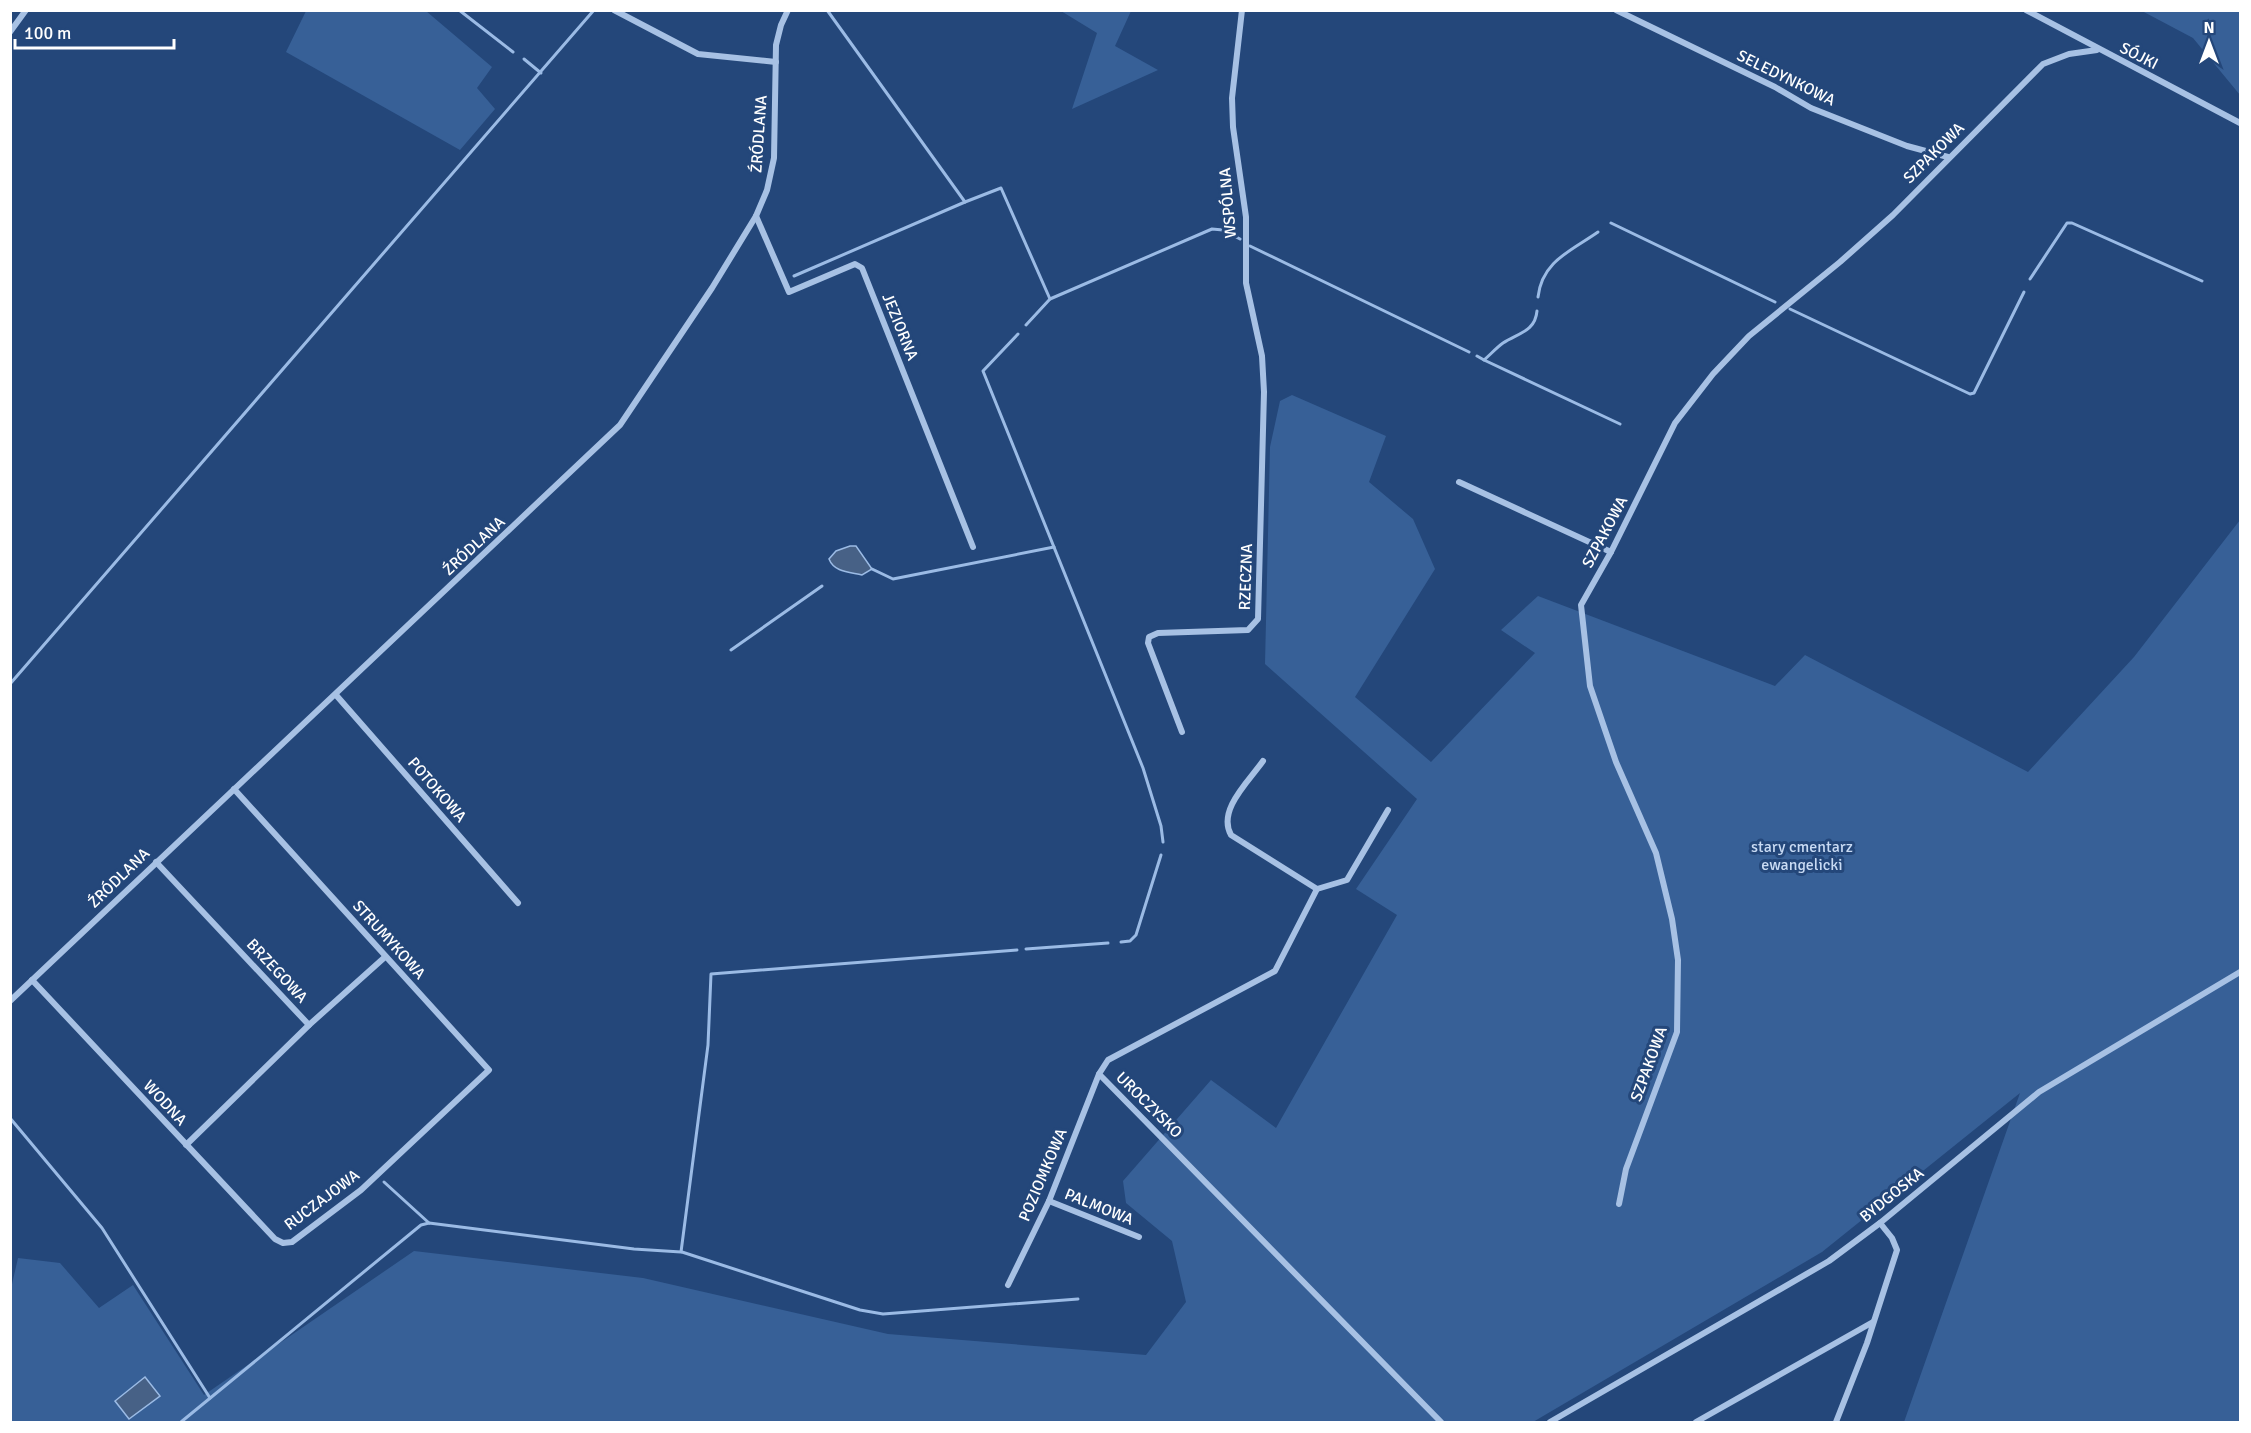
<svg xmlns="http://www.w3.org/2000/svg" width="2251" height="1433" font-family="Signika,sans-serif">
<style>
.green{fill:#376097}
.water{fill:#476186;stroke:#9bbbe5;stroke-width:1.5}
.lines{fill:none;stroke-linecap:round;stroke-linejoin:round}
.stream{stroke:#9bbbe5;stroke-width:3}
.street{stroke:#a7c1e4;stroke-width:6}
.labels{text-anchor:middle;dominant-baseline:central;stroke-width:6;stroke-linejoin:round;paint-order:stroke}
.street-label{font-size:16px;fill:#fff;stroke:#24477a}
.park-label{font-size:16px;fill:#c9dbf4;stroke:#24477a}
</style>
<rect width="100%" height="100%" fill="#24477a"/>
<g class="green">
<path d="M306,11H426L492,67L477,88L495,109L460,150L286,52Z"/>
<path d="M1061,11H1131L1115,46L1158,70L1072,109L1097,33Z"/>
<path d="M2142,11H2240V95L2193,38Z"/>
<path d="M1292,395L1386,436L1369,482L1413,519L1435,569L1355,697L1431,762L1535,653L1501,630L1538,596L1775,686L1805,655L2028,772L2134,657L2240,520V1422H1904L2020,1093L1822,1252L1533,1422H11L10,1293L18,1258L60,1263L99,1308L133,1285L204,1395L414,1251L643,1278L888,1334L1146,1355L1186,1302L1172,1241L1126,1203L1123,1181L1211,1080L1276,1128L1397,915L1356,889L1417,799L1265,664L1270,447L1280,401Z"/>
</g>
<g class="water">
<path d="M850,546H856L872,569L862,575C849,572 834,572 829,559L836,551Z"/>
<path d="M145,1377L160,1396L129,1419L115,1401Z"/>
</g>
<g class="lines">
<g class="stream">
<path d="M459,10L513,52"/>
<path d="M827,10L965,202L1001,188L1050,299"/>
<path d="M524,59L541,73"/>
<path d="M1611,223L1775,302"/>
<path d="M1250,246L1469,352"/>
<path d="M794,276L965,202"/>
<path d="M2030,279L2067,223H2072L2202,281"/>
<path d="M1538,297C1542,261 1571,251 1598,232"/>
<path d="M1790,309L1970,394L1974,393L2024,292"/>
<path d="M1026,325L1050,299L1212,229L1223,230L1240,239"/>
<path d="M1018,334L983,371L1143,768L1161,826L1163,842"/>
<path d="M1477,356L1484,360C1490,355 1496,348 1503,343C1518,333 1535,332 1537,311"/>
<path d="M1484,360L1620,424"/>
<path d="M872,569L893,579L1054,547"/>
<path d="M731,650L822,586"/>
<path d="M10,684L594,10"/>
<path d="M1121,942L1130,941L1136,935L1161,855"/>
<path d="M1026,949L1108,943"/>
<path d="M10,1118L102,1228L210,1398"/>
<path d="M384,1182L429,1223"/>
<path d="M682,1252L860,1310L883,1314L1078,1299"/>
<path d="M181,1422L421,1225L429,1223L634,1249L681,1252L708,1045L711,974L1017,950"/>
</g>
<g class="street">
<path d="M614,10L698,54L776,62"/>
<path d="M1616,10L1775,87L1811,108L1907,146L1948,157"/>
<path d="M2026,10L2240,123"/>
<path d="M10,32L26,10"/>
<path d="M756,216L789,292L855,264L862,268L973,547"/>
<path d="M1459,482L1611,552"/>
<path d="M336,695L518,903"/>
<path d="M1182,732L1148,643L1149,637L1158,633L1248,630L1258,619L1264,392L1262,356L1246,283V217L1233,127L1232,98L1242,10"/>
<path d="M1263,761C1249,781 1217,810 1231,835L1317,889"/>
<path d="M1388,810L1347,880L1317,889L1275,971L1108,1060L1099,1074L1441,1422"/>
<path d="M156,862L309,1025L385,957"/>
<path d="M32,980L275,1239L283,1243L292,1242L361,1190L489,1070L234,789"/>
<path d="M10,1001L620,425L712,288L756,216L767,190L774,158L776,45L781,25L788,10"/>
<path d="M186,1145L309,1025"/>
<path d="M1049,1201L1139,1237"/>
<path d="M1619,1204L1626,1169L1677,1032L1678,960L1672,919L1656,853L1616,762L1590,686L1581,605L1611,552L1675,423L1713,374L1749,336L1840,262L1893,215L2043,64L2069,54L2097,50"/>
<path d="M1008,1285L1049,1201L1099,1074"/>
<path d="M1550,1422L1829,1261L1880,1223L2039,1092L2240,972"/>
<path d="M1696,1422L1873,1322"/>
<path d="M1836,1422L1867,1343L1897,1250L1892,1238L1880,1223"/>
</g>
</g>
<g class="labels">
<g class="street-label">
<text transform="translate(2139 56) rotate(27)">SÓJKI</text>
<text transform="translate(1786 78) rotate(26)">SELEDYNKOWA</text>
<text transform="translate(759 134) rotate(-86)">ŹRÓDLANA</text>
<text transform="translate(1934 153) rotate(-45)">SZPAKOWA</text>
<text transform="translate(1228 203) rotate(-95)">WSPÓLNA</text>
<text transform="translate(900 327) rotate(68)">JEZIORNA</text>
<text transform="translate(1605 532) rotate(-62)">SZPAKOWA</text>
<text transform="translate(474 546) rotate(-43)">ŹRÓDLANA</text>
<text transform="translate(1246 577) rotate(-88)">RZECZNA</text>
<text transform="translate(437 790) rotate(49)">POTOKOWA</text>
<text transform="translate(119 878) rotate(-44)">ŹRÓDLANA</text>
<text transform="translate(389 940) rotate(48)">STRUMYKOWA</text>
<text transform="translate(277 971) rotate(47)">BRZEGOWA</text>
<text transform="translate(1649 1064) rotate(-70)">SZPAKOWA</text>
<text transform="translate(165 1103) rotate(47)">WODNA</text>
<text transform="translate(1149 1105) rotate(45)">UROCZYSKO</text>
<text transform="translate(1043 1175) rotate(-67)">POZIOMKOWA</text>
<text transform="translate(1892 1195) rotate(-39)">BYDGOSKA</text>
<text transform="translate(322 1200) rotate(-37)">RUCZAJOWA</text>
<text transform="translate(1099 1207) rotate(22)">PALMOWA</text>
</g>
<g class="park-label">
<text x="1802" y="847">stary cmentarz<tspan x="1802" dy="18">ewangelicki</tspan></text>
</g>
</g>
<rect width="2251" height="1433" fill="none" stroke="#ffffff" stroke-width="24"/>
<g transform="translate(2209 42)" stroke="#24477a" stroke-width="4.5" paint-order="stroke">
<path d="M0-4.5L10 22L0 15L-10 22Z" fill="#ffffff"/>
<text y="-9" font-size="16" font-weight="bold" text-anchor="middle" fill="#ffffff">N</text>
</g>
<path d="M15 39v9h159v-9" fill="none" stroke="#ffffff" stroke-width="3"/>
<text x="24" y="39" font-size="18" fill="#ffffff" stroke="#24477a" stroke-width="4.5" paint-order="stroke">100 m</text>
</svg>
